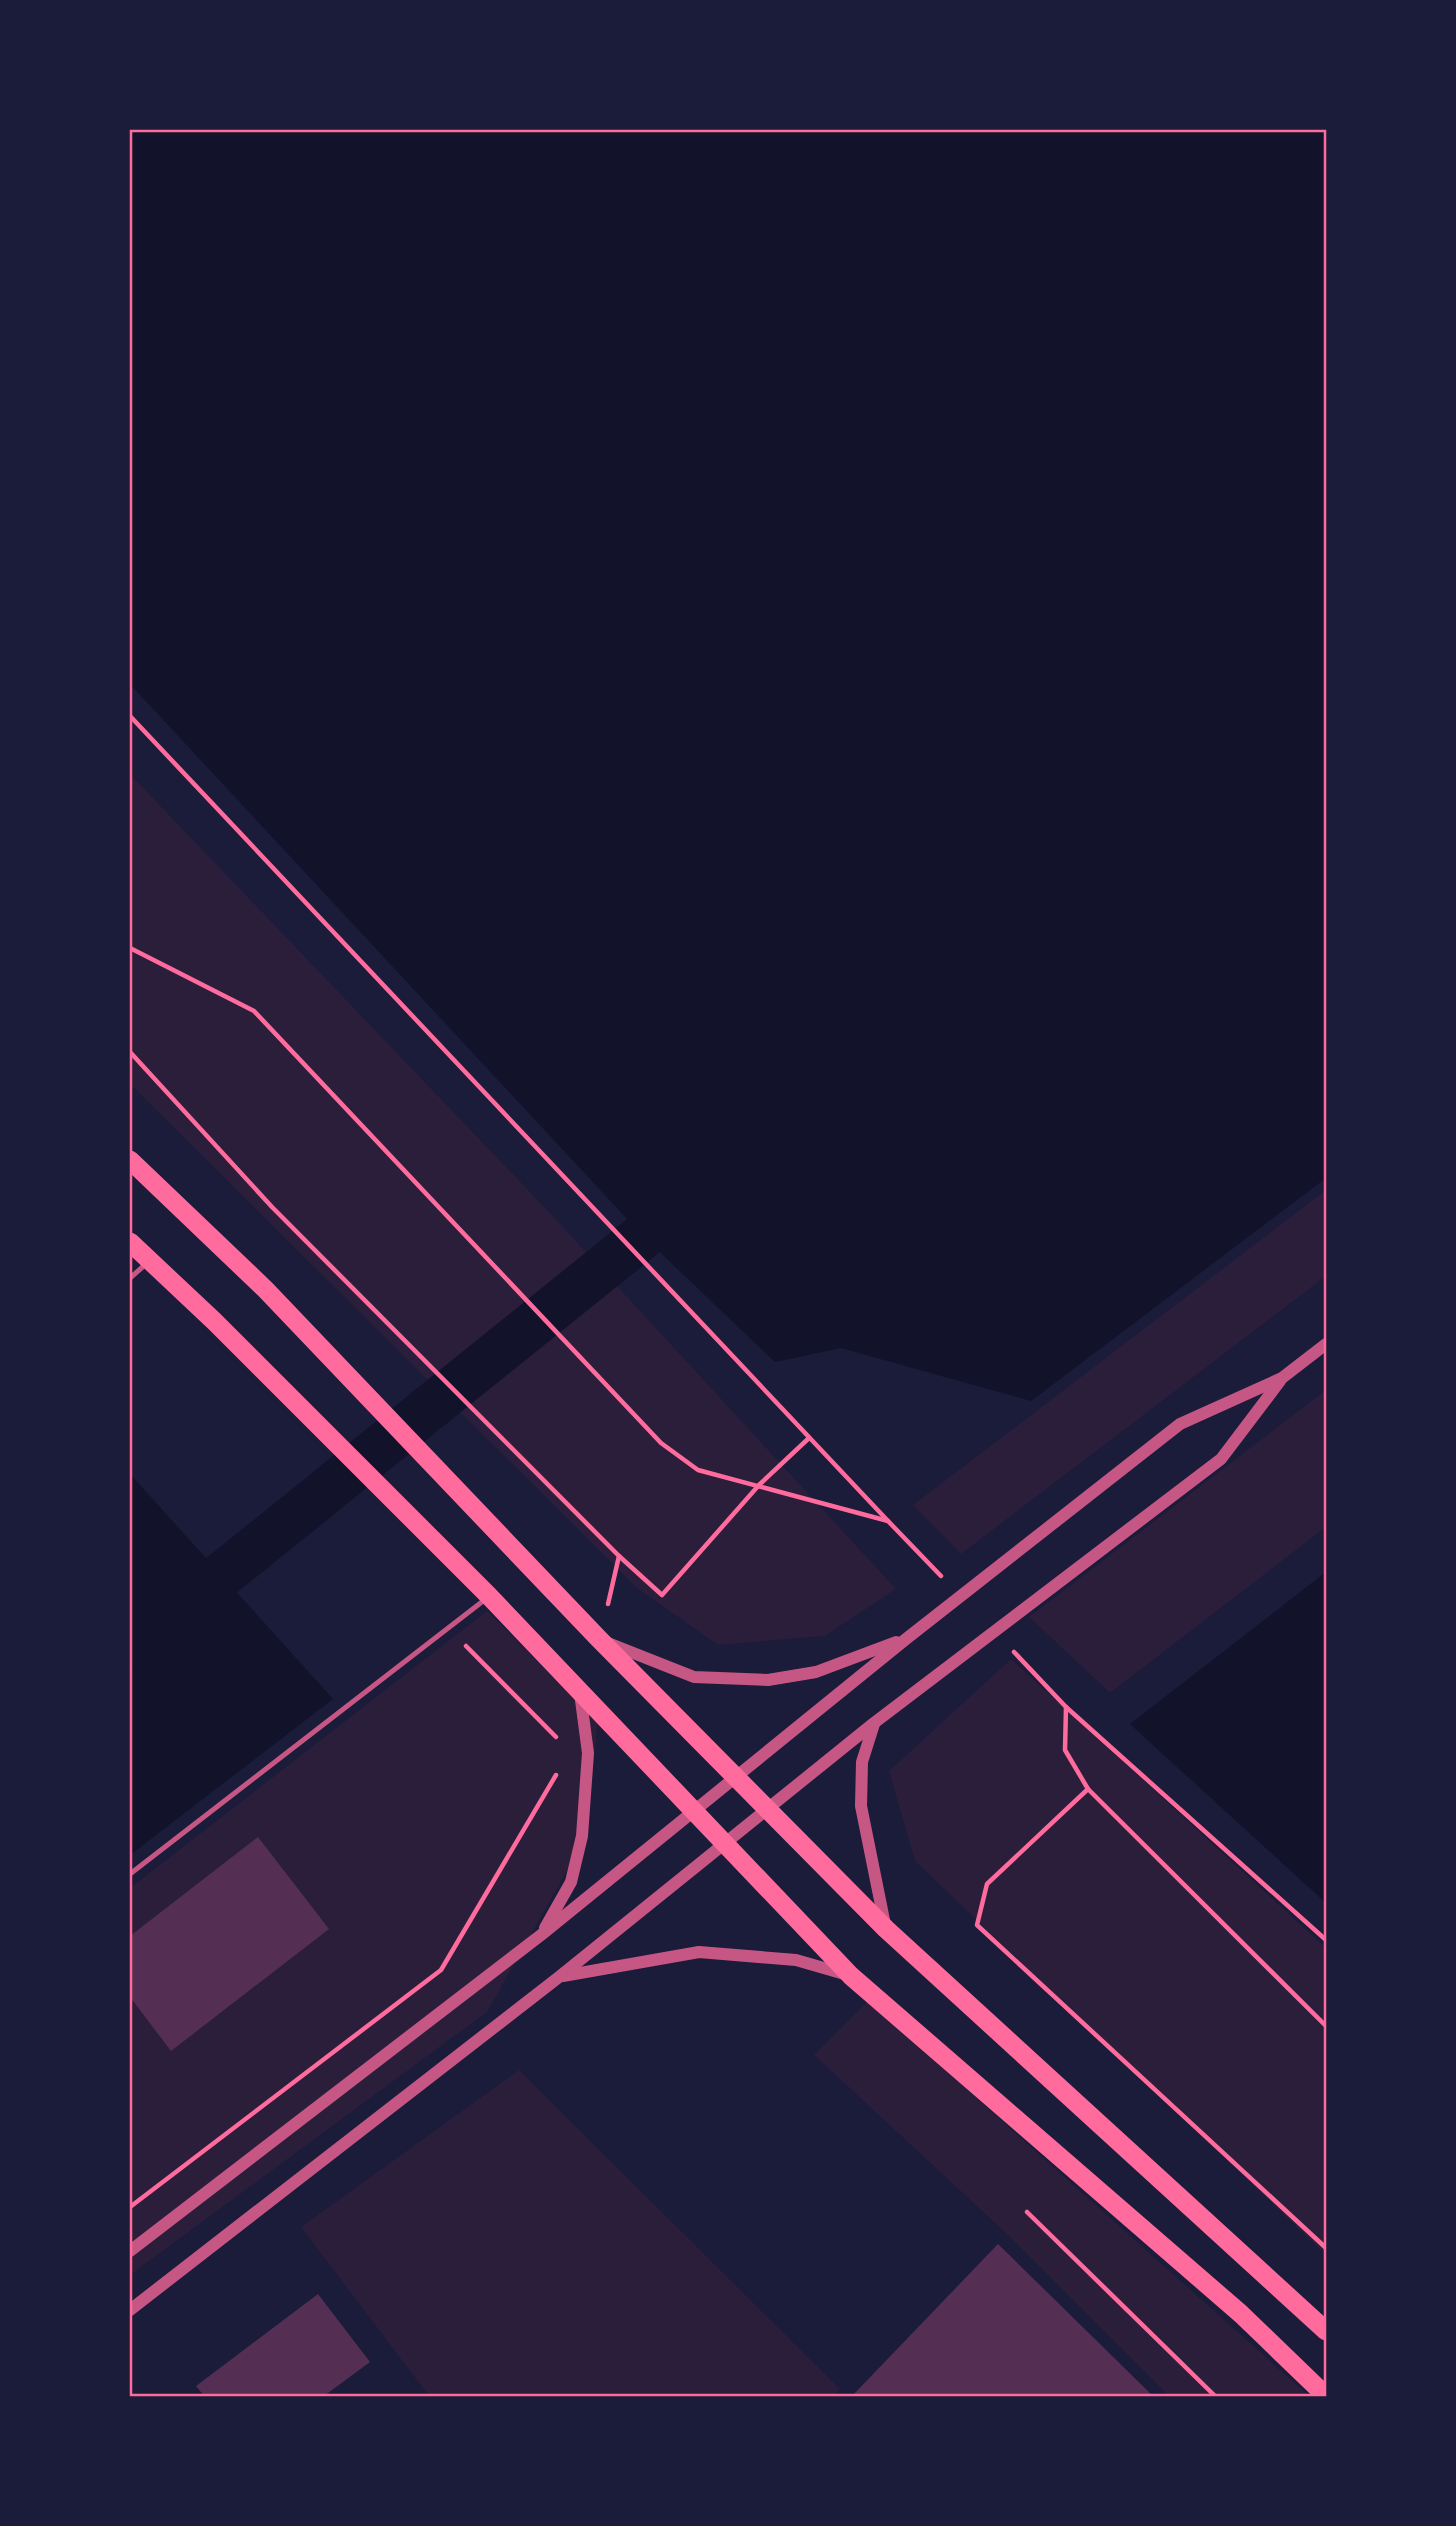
<svg xmlns="http://www.w3.org/2000/svg" width="1456" height="2526" font-family="'Nunito Sans',sans-serif">
<style>
.green{fill:#2a1e3b}
.water{fill:#12122b}
.lines{fill:none;stroke-linecap:round;stroke-linejoin:round}
.canal{stroke:#12122b;stroke-width:46}
.building{fill:#542f53}
.path{stroke:#ff6b9d;stroke-width:4.5}
.service{stroke:#c65784;stroke-width:5}
.tertiary{stroke:#c65784;stroke-width:12}
.trunk{stroke:#ff6b9d;stroke-width:19}
.neatline{fill:none;stroke:#ff6b9d;stroke-width:2.5}
</style>
<rect width="100%" height="100%" fill="#1b1b3a"/>
<g class="green">
<path d="M130,774L550,1213L896,1589L825,1636L718,1645L637,1588L130,1084Z"/>
<path d="M1326,1190V1276L961,1554L913,1505Z"/>
<path d="M1326,1390V1527L1110,1693L1029,1617Z"/>
<path d="M487,1611L598,1722L585,1839L487,2012L130,2275V1888Z"/>
<path d="M1011,1659L1326,1948V2255L915,1861L889,1771Z"/>
<path d="M868,2001L1309,2396H1169L1008,2235L814,2055Z"/>
<path d="M519,2070L840,2389L833,2396H429L301,2227Z"/>
</g>
<g class="water">
<path d="M130,130H1326V1178L1031,1401L841,1348L775,1362L643,1236L130,684Z"/>
<path d="M130,1474L333,1699L130,1855Z"/>
<path d="M1326,1572V1903L1130,1724Z"/>
</g>
<g class="lines">
<path class="canal" d="M130,1649L643,1236"/>
</g>
<g class="building">
<path d="M258,1837L329,1929L171,2051L130,1997V1936Z"/>
<path d="M998,2244L1153,2396H852Z"/>
<path d="M318,2294L370,2362L324,2396H204L196,2386Z"/>
</g>
<g class="lines">
<g class="path">
<path d="M130,716L888,1521"/>
<path d="M130,948L254,1011L661,1443L698,1470L888,1521L941,1576"/>
<path d="M130,1052L272,1207L619,1556L608,1604"/>
<path d="M619,1556L662,1595L759,1485L809,1438"/>
<path d="M466,1646L556,1737"/>
<path d="M1014,1652L1066,1707L1065,1750L1088,1789L1326,2026"/>
<path d="M1066,1707L1326,1940"/>
<path d="M1088,1789L987,1884L977,1925L1326,2248"/>
<path d="M130,2207L441,1970L556,1775"/>
<path d="M1027,2212L1215,2396"/>
</g>
<g class="service">
<path d="M130,1278L146,1264"/>
<path d="M130,1874L487,1598"/>
</g>
<g class="tertiary">
<path d="M608,1643L694,1677L768,1680L816,1672L896,1642"/>
<path d="M874,1724L862,1762L861,1806L885,1925"/>
<path d="M545,1928L571,1882L582,1836L588,1753L580,1693"/>
<path d="M563,1976L699,1952L796,1960L848,1975"/>
<path d="M130,2251L541,1935L906,1639L1180,1424L1282,1378L1326,1344"/>
<path d="M130,2310L559,1977L874,1723L1221,1459L1280,1381"/>
</g>
<g class="trunk">
<path d="M130,1160L265,1289L599,1639L886,1929L1326,2331"/>
<path d="M130,1242L214,1321L489,1596L851,1976L1241,2314L1326,2396"/>
</g>
</g>
<rect width="1456" height="2526" fill="none" stroke="#1b1b3a" stroke-width="262"/>
<rect x="131" y="131" width="1194" height="2264" class="neatline"/>
</svg>
